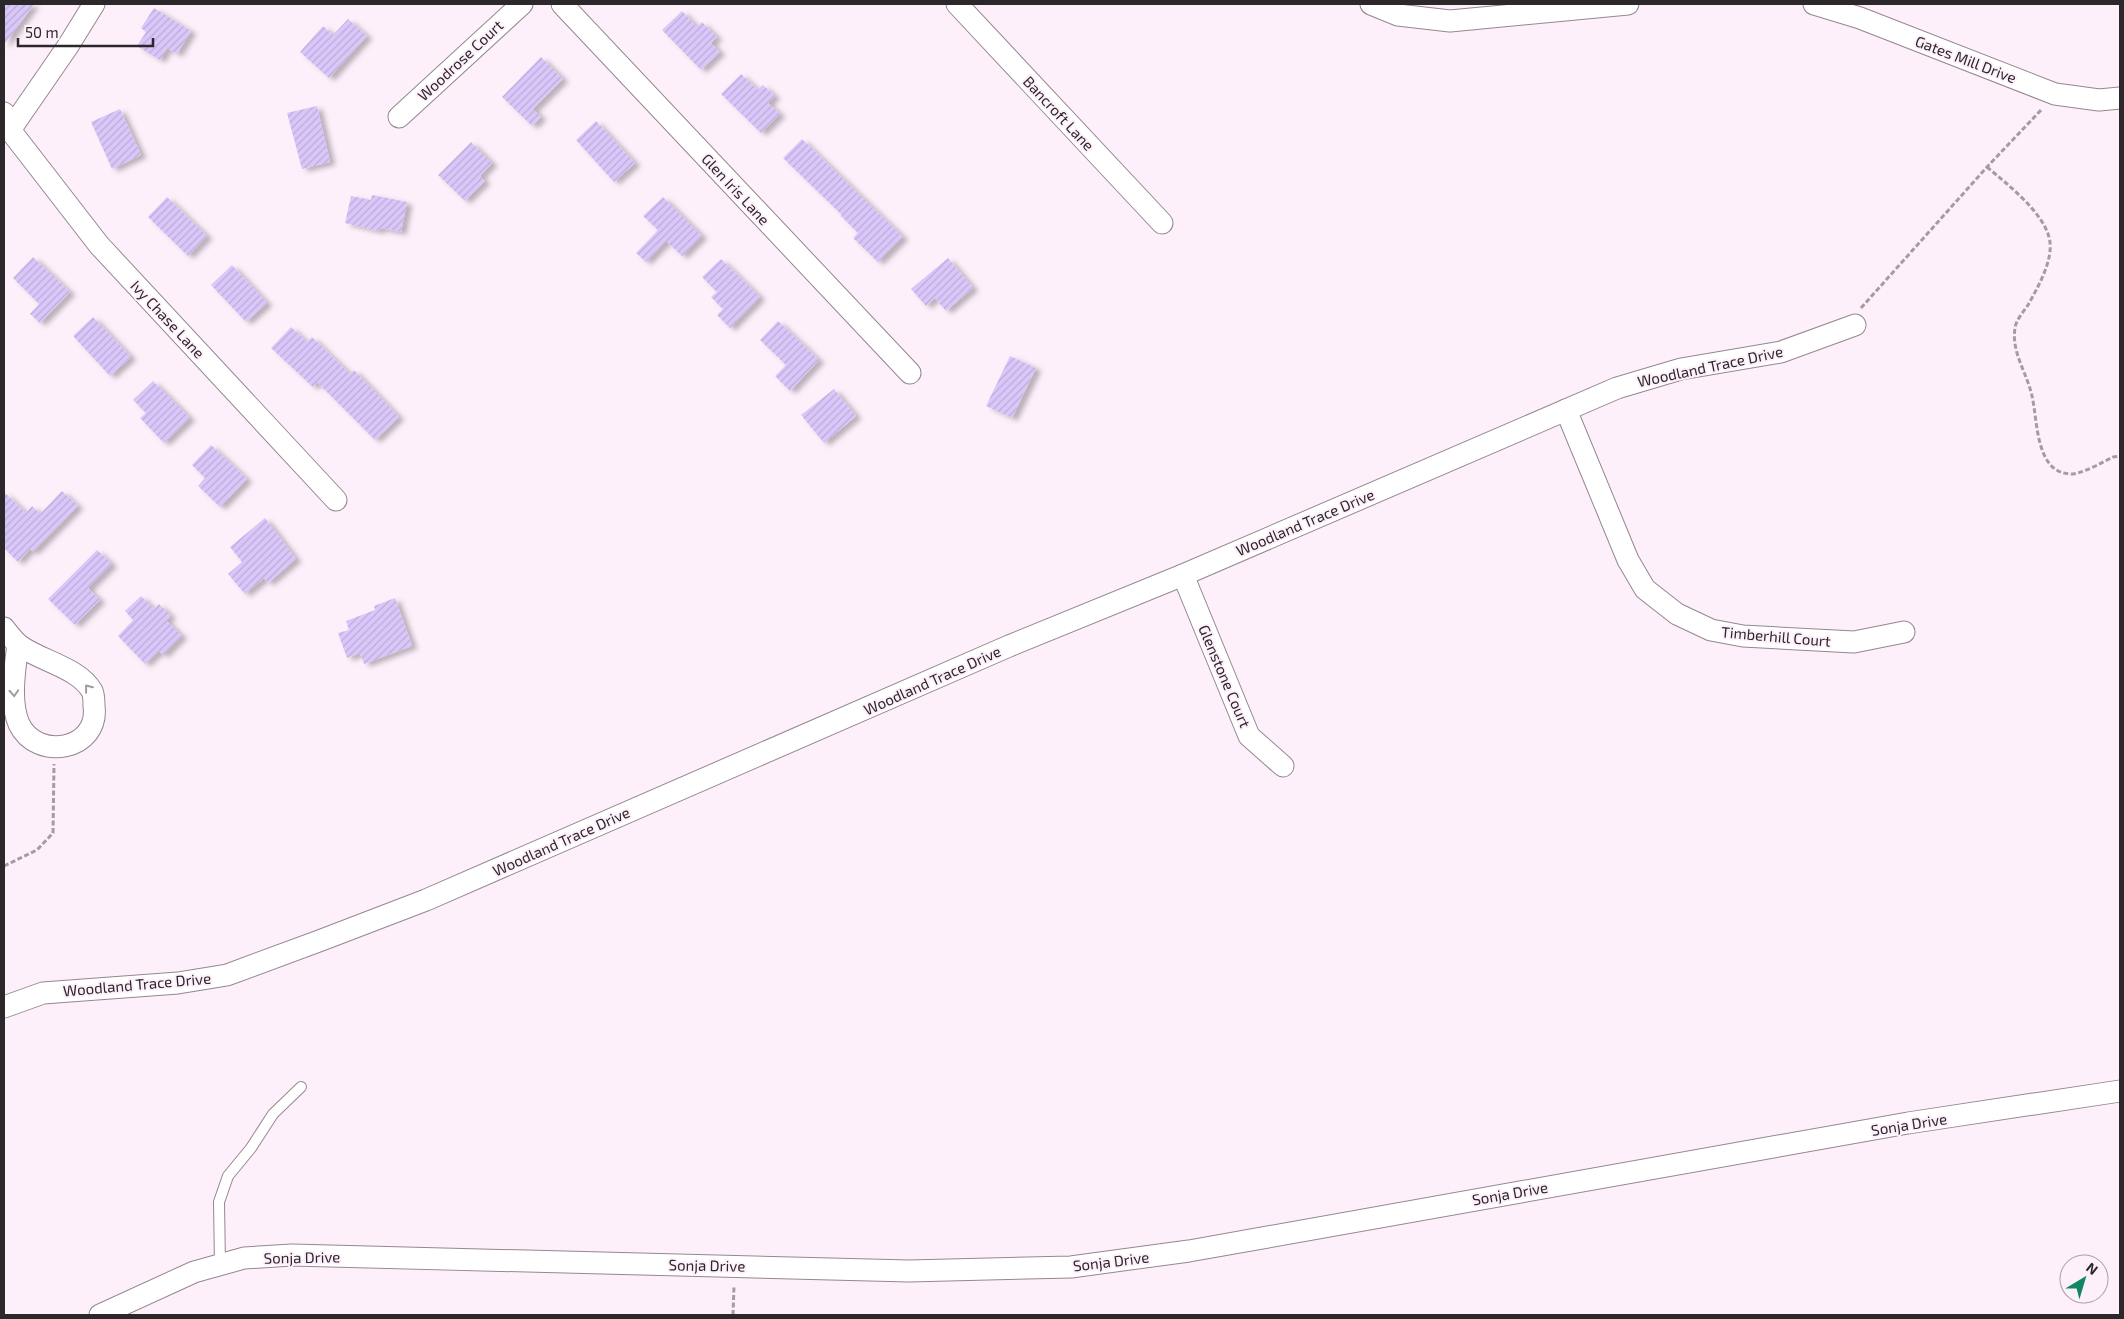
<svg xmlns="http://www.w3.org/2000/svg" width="2124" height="1319" viewBox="0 0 2124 1319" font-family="'Exo 2',sans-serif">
<defs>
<pattern id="building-hatch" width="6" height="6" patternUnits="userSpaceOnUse" patternTransform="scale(1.25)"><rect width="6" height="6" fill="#d9c7fa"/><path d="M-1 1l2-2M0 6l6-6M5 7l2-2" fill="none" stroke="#baabd6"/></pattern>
<filter id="shadow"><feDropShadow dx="5.5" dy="3" stdDeviation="2.5" flood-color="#0004"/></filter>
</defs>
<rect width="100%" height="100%" fill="#fef0fb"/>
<g fill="url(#building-hatch)" filter="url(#shadow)">
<path d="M4,4H34L4,45Z"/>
<path d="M154,8L191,31L177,54L167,48L160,60L137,46L146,32L141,28Z"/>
<path d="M682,11L697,27L702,22L717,37L711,43L720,52L701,70L662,30Z"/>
<path d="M348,19L367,36L329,78L300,52L323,26L333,35Z"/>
<path d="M541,57L563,79L533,109L541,117L532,126L502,97Z"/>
<path d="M741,74L758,90L763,85L775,96L768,103L780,114L761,133L721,94Z"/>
<path d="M317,106L330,162L302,169L287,113Z"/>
<path d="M120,109L141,155L112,169L91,122Z"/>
<path d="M596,121L635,163L614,182L576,140Z"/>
<path d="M802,139L903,237L878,262L853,238L858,233L841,216L842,215L783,158Z"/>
<path d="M471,142L492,163L480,176L485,181L465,201L438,175Z"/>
<path d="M372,195L407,202L401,232L380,228L379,231L345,223L351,196L371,200Z"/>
<path d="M167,197L207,236L188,256L148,217Z"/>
<path d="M663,197L702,236L682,256L666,241L646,262L636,253L658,230L643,216Z"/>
<path d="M33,257L70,292L40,323L30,314L39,304L13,278Z"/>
<path d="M948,258L973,288L946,311L935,298L926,306L911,289Z"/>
<path d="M721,259L760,297L730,328L717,315L723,309L711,297L717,292L702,277Z"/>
<path d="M232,265L267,303L246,322L211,285Z"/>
<path d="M93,317L131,357L110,376L73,336Z"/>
<path d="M778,321L819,360L790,391L775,376L786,365L760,340Z"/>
<path d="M291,327L307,342L312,337L350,374L354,370L399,417L375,440L317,382L313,387L271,348Z"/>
<path d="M1010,356L1036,368L1012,418L986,406Z"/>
<path d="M153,381L190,418L164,443L140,418L146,413L133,400Z"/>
<path d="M834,389L856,416L824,443L801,415Z"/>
<path d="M211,445L247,479L220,507L198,486L205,478L192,465Z"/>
<path d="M62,491L78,506L33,552L30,549L18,562L4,548V492L26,513L32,506L40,514Z"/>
<path d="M265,518L296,559L268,583L264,578L245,594L228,574L242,562L230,547Z"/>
<path d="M97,550L112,564L88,588L100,600L75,625L48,599Z"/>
<path d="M141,596L154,609L159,604L171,616L166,620L182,636L163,655L159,651L145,664L118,636L133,620L125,611Z"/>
<path d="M395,598L412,646L364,664L360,653L347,658L338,633L349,630L346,621L375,610L374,606Z"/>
</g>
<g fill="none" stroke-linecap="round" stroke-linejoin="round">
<defs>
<path id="lane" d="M220,1265L219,1202L228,1176L251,1148L273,1114L301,1087"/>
<g id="street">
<path d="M562,4L910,373"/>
<path d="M957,4L1162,223"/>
<path d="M1371,4L1398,15L1450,21L1628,4"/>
<path d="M1814,4L1860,18L2055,94L2099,100L2120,98"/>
<path d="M4,113L10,130L99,245L336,500"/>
<path d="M399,117L522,4"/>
<path d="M10,130L68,46L94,4"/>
<path d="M1566,410L1628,560L1645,589L1677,614L1711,630L1743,636L1854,642L1904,632"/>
<path d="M1183,575L1249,736L1283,766"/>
<path d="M4,628C8,633 13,640 19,645C40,661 78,667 92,691C94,695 94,702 94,706C100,750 37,762 19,724C9,701 15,668 18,644"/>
<path d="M4,1007L43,993L178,983L227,975L319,941L426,900L1009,646L1183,575L1617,388L1681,369L1781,352L1855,325"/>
<path d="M100,1315L194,1272L244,1258L292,1255L909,1271L1071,1267L1189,1251L1908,1123L2120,1091"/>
</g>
</defs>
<use href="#lane" stroke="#948791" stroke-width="12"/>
<use href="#street" stroke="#948791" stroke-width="23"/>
<g stroke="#a59ba3" stroke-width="3" stroke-dasharray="5 2.5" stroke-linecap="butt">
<path d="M1987,167C2007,184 2042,211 2049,237C2055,258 2038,287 2028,305C2024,311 2016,320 2015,328C2011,352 2027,373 2032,396C2038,421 2035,473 2071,474C2082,474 2103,462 2113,457L2120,456"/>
<path d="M1861,308L1987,167L2042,109"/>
<path d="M4,866L37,850L53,833L54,764"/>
<path d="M733,1315L734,1286"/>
</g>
<use href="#lane" stroke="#fff" stroke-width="10"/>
<use href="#street" stroke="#fff" stroke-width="21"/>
</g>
<defs><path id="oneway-chevron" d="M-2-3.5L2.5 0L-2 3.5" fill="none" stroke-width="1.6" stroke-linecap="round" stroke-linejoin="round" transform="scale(1.25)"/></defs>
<g stroke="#a09ea0">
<use href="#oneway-chevron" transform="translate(88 688) rotate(-128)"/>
<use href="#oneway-chevron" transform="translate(14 693) rotate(87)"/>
</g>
<g text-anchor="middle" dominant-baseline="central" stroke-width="4" stroke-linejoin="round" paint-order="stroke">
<g font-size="15" fill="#2c272b" stroke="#fef0fb">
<text transform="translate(1966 59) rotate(21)">Gates Mill Drive</text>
<text transform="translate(460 60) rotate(-43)">Woodrose Court</text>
<text transform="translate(1059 113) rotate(47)">Bancroft Lane</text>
<text transform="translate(736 189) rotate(47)">Glen Iris Lane</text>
<text transform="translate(168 319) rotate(47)">Ivy Chase Lane</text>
<text transform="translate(1710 366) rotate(-12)">Woodland Trace Drive</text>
<text transform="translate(1305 522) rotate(-23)">Woodland Trace Drive</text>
<text transform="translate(1776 636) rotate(5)">Timberhill Court</text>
<text transform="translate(1225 676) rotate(67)">Glenstone Court</text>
<text transform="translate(932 680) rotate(-24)">Woodland Trace Drive</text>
<text transform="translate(561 841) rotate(-24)">Woodland Trace Drive</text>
<text transform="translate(137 984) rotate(-5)">Woodland Trace Drive</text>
<text transform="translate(1909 1124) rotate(-9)">Sonja Drive</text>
<text transform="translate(1510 1193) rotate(-10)">Sonja Drive</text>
<text transform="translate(302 1257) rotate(-1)">Sonja Drive</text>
<text transform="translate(1111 1261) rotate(-7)">Sonja Drive</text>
<text transform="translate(707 1265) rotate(1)">Sonja Drive</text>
</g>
</g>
<rect width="2124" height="1319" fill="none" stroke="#2c272b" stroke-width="10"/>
<g transform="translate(2084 1279) rotate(38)"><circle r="24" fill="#fef0fb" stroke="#aaa0a8"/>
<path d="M0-4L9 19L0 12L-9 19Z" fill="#118666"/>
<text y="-8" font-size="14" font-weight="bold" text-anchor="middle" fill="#2c272b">N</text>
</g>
<path d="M18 38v8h135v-8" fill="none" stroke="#2c272b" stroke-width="2.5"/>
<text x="25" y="38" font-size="15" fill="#2c272b" stroke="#fef0fb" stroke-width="4" paint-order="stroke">50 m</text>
</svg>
